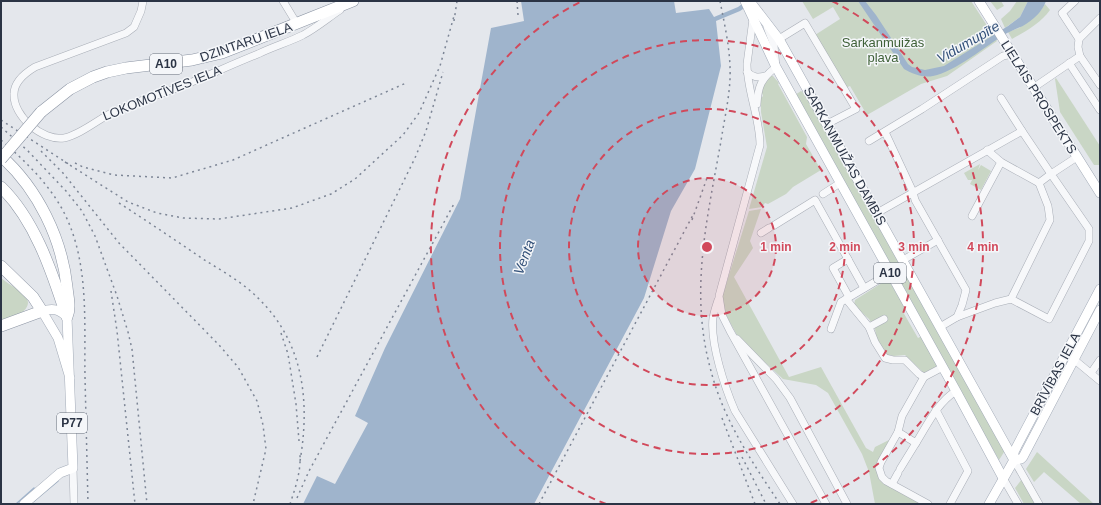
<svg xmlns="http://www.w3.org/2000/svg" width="1101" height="505" viewBox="0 0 1101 505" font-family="Helvetica,sans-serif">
<rect width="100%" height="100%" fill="#e4e7ec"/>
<g fill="#c9d6c5">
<path d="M802,1H971L997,41L947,76L921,84L867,115L850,86L845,88L815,35L840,19L833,7L813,19Z"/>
<path d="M990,1H1001L1004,6L997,10Z"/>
<path d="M1017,1H1028L1020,17L1005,28L1001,19L1010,11Z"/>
<path d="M1045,4L1050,10C1041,23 1026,31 1012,39L1008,32L1019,28L1041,10Z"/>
<path d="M769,76H773L779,83L778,84L807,137L806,144L821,170L793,187L786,194L768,204L765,203L762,207L749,209L767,147L761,112V98L763,96L762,93L760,94L761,89Z"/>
<path d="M1056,78L1100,146V165H1094L1060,112L1055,79Z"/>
<path d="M801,91L805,94L1006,449L999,460L795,100V95Z"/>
<path d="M980,164L978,170L981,165L991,171L981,190L970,184L972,180H968L964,173Z"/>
<path d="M761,209L750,241L753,248L734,277L789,377L821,367L866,448L873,452L875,447L889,440L876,467L883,482L922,504H875L869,472L862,454L828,393L816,385L783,379L738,337L726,315L723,309V294L749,211Z"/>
<path d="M1,278C8,284 15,287 22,292C25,295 28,299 28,303C27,314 10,318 1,322Z"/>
<path d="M888,279L905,308L903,312L918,338L922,336L938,366L924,373L905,355L894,356L888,355L877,341L875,329L869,319L854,305L855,300Z"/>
<path d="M1037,452L1094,504H1081L1044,472L1034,482L1026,469Z"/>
<path d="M1022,479L1036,504H1024L1015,488Z"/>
</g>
<g fill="#9fb4cc">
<path d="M521,1H674L676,13L709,9L714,17L738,7L746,1H755L740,11L716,21L721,66L695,169L671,211L644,298L534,504H303L317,476L335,484L368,423L355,416L385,348L460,199L491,28L524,21Z"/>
<path d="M858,1H865L876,15L908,64L912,67L925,70L944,66L1008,26L1020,17L1028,1H1046C1044,7 1039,14 1034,18C1029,22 1024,26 1018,28C1014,30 1011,31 1007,33C987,45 955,72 933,76C923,78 913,74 904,69Z"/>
</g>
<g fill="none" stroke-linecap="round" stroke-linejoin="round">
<g stroke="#9fb4cc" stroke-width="1.5">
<path d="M34,501L58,481"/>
<path d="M16,504L34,488"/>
</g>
<defs>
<g id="minor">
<path d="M143,1L141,11L134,27L126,33L35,67C25,73 14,82 14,94C13,116 42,141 64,138C83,134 101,116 120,109C136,102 152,97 169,91C199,80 228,66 258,54C272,47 289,42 303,35C316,28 328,18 340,10"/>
<path d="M283,1L297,24"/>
<path d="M1075,1L1062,13L1079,39L1078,47L1080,56L1100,85"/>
<path d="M753,19L747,64C747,91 760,118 760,145L719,296L722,315L730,331L826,504"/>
<path d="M779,39L805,23L856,109L827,124"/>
<path d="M1079,39L1100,18"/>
<path d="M1069,63L1100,110"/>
<path d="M747,72C753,77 757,78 765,76"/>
<path d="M1033,88L1080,56"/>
<path d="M1001,98L1022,131"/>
<path d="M757,104C758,86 761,79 776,67L774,45L767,27"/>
<path d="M885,132L913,192L915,200L966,290L962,305L957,317L940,327"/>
<path d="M869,141L922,109L1003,56L1012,54"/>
<path d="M987,150L1001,162L1039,183"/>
<path d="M823,194L840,183"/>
<path d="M877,213L1022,131L1051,174L1039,183L1048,206L1050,220L1011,299"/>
<path d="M972,216L1001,162"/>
<path d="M773,226L815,200L864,288"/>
<path d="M761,233L769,228"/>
<path d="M848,259L833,268L849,297"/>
<path d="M903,260L938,240"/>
<path d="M846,299L869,327L875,342L885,358L893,360H905L919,374L924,377"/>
<path d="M718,300C716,306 714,312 713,318C710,343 725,388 735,411L793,504"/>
<path d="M957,317L995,303L1011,299L1049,319L1089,241V229L1051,174L1077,157"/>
<path d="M869,327L884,319"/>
<path d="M831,329L841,302L890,273"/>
<path d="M737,339L776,379L790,398L847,504"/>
<path d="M1071,357L1100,381"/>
<path d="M1091,373L1100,360"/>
<path d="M936,410L968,471L950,504"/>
<path d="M898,432L916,443C928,424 937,403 956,391"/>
<path d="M1014,460L1039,504"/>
<path d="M73,468L74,504"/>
<path d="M900,469L916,443"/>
<path d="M1003,478L1018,504"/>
<path d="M892,484L898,473"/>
<path d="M928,504L886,481L882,477L879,468L881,462L898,432L902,416L924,377L943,367"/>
</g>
<g id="major">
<path d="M745,1L776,67L956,391L1003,478"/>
<path d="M979,1L1100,193"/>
<path d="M752,4L779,39L1014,460"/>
<path d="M1014,460L1021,459L1023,457L1100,310"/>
<path d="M24,504L60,473L73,468L67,317C59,309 53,308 42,311L58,338L70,378"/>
<path d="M989,504L1014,460V452L1017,446L1100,289"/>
</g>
<g id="highway">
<path d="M41,112L70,89L93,77L107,72L126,68L192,60L222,53L353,1"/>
<path d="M1,156C38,189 62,239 67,287C68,298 71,307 67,317"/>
<path d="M1,187C34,219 51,269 65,312"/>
<path d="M1,266L33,297L42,311L1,326"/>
</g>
</defs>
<use href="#minor" stroke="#a9aeb7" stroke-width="8"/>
<use href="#major" stroke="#a3abb8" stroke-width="10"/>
<use href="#highway" stroke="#8b94a3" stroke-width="12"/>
<use href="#minor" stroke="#f7f8fa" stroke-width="7"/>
<use href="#major" stroke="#fff" stroke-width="9"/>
<use href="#highway" stroke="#fff" stroke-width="11"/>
<g stroke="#7d8696" stroke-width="1.5" stroke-dasharray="2 4" stroke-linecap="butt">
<path d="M517,1L518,15"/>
<path d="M720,1C725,27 731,52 730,79C729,100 724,121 721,141C707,220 689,292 711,371C724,421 752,462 780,504"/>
<path d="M454,21L457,1"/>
<path d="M1,120L70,165"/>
<path d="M1,127L28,151L66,191L82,211L95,236L117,296L128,332L132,349L147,504"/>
<path d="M1,140C24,160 46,181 61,207C90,258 84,321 85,377C86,419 87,462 88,504"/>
<path d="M41,151L63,173L119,243L219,345L238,367L257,401L263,425L266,449L253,504"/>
<path d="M65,162L128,202L157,213L183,218L219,219L292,208L331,194L355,179L403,135L419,113L440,66L454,16"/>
<path d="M75,163L83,167L114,175L172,178L233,160L406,83"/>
<path d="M119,203C147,221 175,240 203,259C222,271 244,283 260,300C304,344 310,402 300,461"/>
<path d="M692,220L707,178"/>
<path d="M111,291L117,331L135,504"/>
<path d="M281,333L288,354L296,404L299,441"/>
<path d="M317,357L415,158L426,131L443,72"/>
<path d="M722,418L755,504"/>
<path d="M742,457L766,504"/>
<path d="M297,498L309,471L455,202"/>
<path d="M290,504C295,489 301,472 300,455"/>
<path d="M539,504L693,215"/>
</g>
<defs>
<path id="highway-bridge" d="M1,159L41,112"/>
</defs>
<use href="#highway-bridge" stroke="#8b94a3" stroke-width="12" stroke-linecap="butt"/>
<use href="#highway-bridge" stroke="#fff" stroke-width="11"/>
</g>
<circle cx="707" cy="247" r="69" fill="#d1495b" fill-opacity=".12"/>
<g fill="none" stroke="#d1495b" stroke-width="2" stroke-dasharray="7 5">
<circle cx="707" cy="247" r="69"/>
<circle cx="707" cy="247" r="138"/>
<circle cx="707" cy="247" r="207"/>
<path d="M606 504A276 276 0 0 1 582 1M832 1A276 276 0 0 1 808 504"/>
</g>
<g text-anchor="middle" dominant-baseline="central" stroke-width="3" stroke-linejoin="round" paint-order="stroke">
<g fill="#f4f6f9" stroke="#676e7b" stroke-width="1">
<rect x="150" y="54" width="32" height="20" rx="3"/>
<rect x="874" y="263" width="32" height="20" rx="3"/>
<rect x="57" y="413" width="30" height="20" rx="3"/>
</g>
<g font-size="12" font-weight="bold" fill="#2b3445">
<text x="166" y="64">A10</text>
<text x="890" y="273">A10</text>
<text x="72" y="423">P77</text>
</g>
<g font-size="13" fill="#2b3445" stroke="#f4f6f9">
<text transform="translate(246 42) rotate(-19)">DZINTARU IELA</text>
<text transform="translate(162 93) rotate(-22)">LOKOMOTĪVES IELA</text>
<text transform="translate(1039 97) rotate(58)">LIELAIS PROSPEKTS</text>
<text transform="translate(845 156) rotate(61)">SARKANMUIŽAS DAMBIS</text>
<text transform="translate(1055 374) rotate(-62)">BRĪVĪBAS IELA</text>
</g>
<g font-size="13" fill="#3f6138" stroke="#f4f6f9">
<text x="883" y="42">Sarkanmuižas<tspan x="883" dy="15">pļava</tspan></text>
</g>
<g font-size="14" font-style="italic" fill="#34527a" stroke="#f4f6f9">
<text transform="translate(968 42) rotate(-30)">Vidumupīte</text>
<text transform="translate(524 257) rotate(-69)">Venta</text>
</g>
</g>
<circle cx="707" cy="247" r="6" fill="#d1495b" stroke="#f4f6f9" stroke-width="2"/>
<g font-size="12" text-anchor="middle" font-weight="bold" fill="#d1495b" stroke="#f4f6f9" stroke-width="3" stroke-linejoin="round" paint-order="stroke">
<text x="776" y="251">1 min</text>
<text x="845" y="251">2 min</text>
<text x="914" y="251">3 min</text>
<text x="983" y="251">4 min</text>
</g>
<rect width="1101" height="505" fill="none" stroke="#2b3445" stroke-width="4"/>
</svg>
